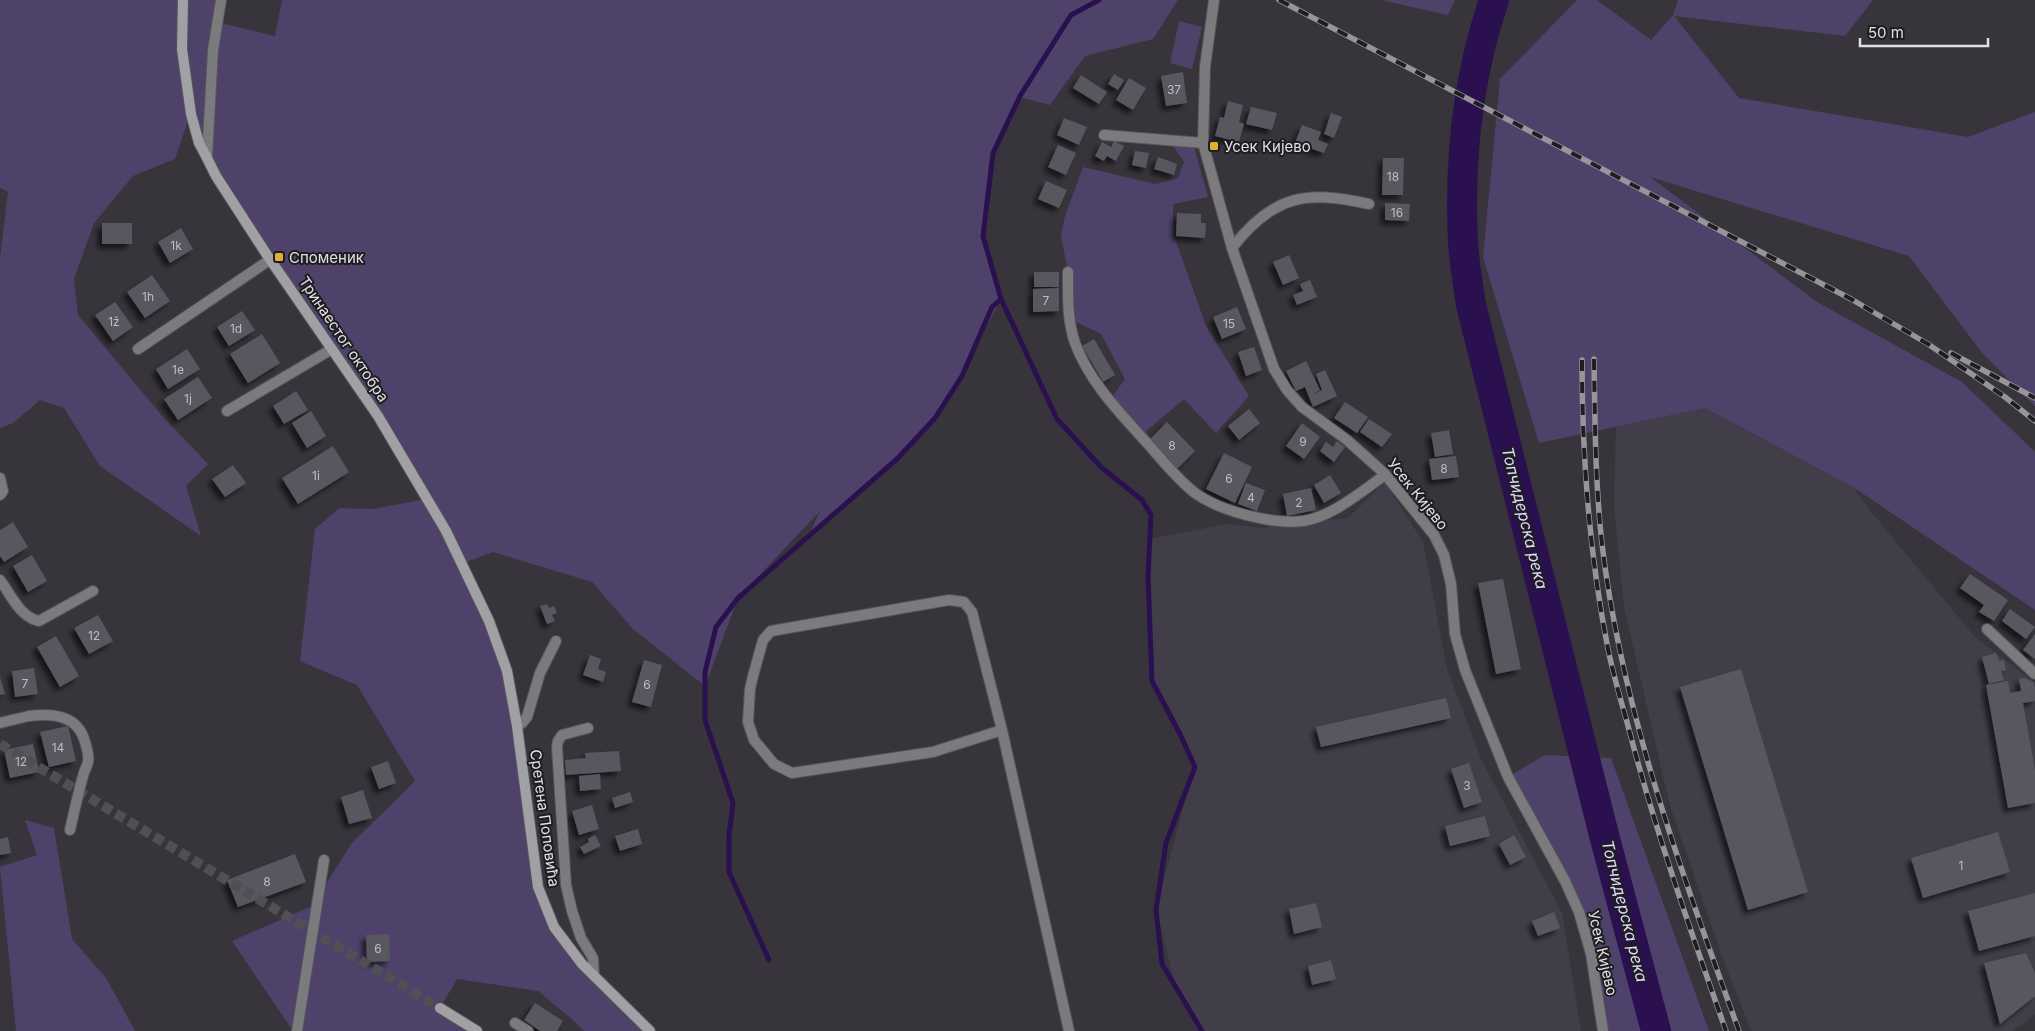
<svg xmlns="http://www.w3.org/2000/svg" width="2035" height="1031" viewBox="0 0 2035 1031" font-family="Inter,sans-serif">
<defs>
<filter id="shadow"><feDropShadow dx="-4.5" dy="4.5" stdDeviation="2.5" flood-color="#0009"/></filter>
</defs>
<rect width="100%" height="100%" fill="#37353b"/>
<g fill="#413e4a">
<path d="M1705,408L1853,487L1873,514L1975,637L2035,683V1014L2013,1031H1751L1722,956L1670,806L1624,607L1614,508L1616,427Z"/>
<path d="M1385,482L1423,542L1447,669L1481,759L1562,913L1581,1031H1201L1176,988L1156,910L1194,767L1152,681L1150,539L1227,524L1264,528L1305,520L1347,519Z"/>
</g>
<g fill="#4e426b">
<path d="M0,0H222L217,22L275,36L282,0H1178L1153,39L1085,56L1050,105L1020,97L993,153L983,235L1001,299L969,359L935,418L888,467L809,535L820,511L738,598L705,686L633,629L592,582L493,552L461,564L507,671L538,887L554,927L650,1031H584L574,1021L538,991L457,979L440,1008L477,1031H293L232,941L312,906L352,843L415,781L357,685L300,661L315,529L339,508L373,509L426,499L216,176L190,115L175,159L133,176L94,223L74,279L78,315L164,418L208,464L186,486L201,536L100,466L64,408L40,400L13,423L0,428V257L8,192L0,188Z"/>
<path d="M1381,0H1455L1448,15Z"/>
<path d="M1577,0H1597L1651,40L1673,15L1678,0H1873L1845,36L1674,16L1739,98L1968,137L2035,112V406L1983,354L1909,256L1650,177L1817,302L1962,382L2035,452V610L1853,487L1705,408L1539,443L1483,257L1500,79Z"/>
<path d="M1179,21L1202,27L1192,69L1170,63Z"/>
<path d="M1173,146L1194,147L1208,197L1173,204V233L1206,326L1249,396L1216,433L1184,399L1144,433L1112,397L1125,379L1101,334L1068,318V272L1061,236L1065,216L1083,167L1155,184L1178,178L1184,162Z"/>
<path d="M1545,755L1611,758L1709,1031H1603L1579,912L1508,777Z"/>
<path d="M25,820L54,828L72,939L106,978L135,1031H16L0,867L37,855Z"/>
</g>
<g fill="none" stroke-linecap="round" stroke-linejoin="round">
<g stroke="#2a104e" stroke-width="5">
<path d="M1001,299L983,236L993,153L1020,96L1071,15L1099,0"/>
<path d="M769,960L729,872V836L733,803L705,720V672L716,627L738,598L898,458L935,418L962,376L992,307L1001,299L1057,419L1101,467L1142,500L1151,515L1148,576L1152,681L1181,736L1195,767L1166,843L1156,910L1162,964L1202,1031"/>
</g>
<path stroke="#2a104e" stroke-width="30" d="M1494,0C1468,77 1459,160 1463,241C1464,262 1468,284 1471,305L1604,835L1656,1031"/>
</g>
<g fill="#59575e" filter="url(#shadow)">
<path d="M1183,72L1187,103L1166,106L1161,76Z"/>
<path d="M1114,74L1124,80L1118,90L1108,84Z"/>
<path d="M1081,75L1107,92L1099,104L1073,88Z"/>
<path d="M1129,78L1146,88L1133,110L1116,100Z"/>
<path d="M1228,101L1243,105L1239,122L1244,124L1239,142L1215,136L1220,117L1224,118Z"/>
<path d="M1251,107L1277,113L1272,130L1246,124Z"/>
<path d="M1331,113L1342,117L1334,138L1324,134Z"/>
<path d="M1064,118L1087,127L1079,145L1057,135Z"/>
<path d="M1302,125L1321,132L1318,140L1328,144L1324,153L1295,143Z"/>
<path d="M1114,141L1124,146L1116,161L1107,156L1104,161L1095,156L1102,142L1111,147Z"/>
<path d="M1058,145L1076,153L1066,175L1048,167Z"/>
<path d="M1135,151L1149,153L1146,168L1132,165Z"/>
<path d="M1158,157L1177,164L1174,175L1154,169Z"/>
<path d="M1383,158H1404L1403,195H1382Z"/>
<path d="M1046,181L1067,190L1059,208L1038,199Z"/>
<path d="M1385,203L1410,204L1409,221L1385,220Z"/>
<path d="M1177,213L1201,214V223H1206L1205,238L1176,236Z"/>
<rect x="102" y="223" width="30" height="21"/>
<path d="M181,228L193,249L170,263L158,242Z"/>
<path d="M1289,255L1299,278L1283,285L1273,262Z"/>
<rect x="1034" y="272" width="25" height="15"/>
<path d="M152,275L170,301L145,318L127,292Z"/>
<path d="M1310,280L1317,297L1297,305L1293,295L1303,291L1300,284Z"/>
<path d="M1059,288V311L1033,312V289Z"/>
<path d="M115,302L133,327L113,341L95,315Z"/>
<path d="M1237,307L1246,329L1222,339L1213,317Z"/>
<path d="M242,311L255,330L229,346L217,327Z"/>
<path d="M262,334L280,363L248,383L230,354Z"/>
<path d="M1094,339L1115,375L1103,382L1082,346Z"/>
<path d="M1254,347L1262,370L1246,376L1238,352Z"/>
<path d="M187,349L200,369L168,389L156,369Z"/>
<path d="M1306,361L1320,390L1311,395L1322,390L1316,374L1325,370L1337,396L1313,407L1305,387L1296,391L1286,371Z"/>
<path d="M198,377L212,398L178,420L164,399Z"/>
<path d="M296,391L308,410L284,424L273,406Z"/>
<path d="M1345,402L1368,417L1357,433L1334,418Z"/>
<path d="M1249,409L1260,423L1239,440L1228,426Z"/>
<path d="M311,411L326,436L307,448L292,423Z"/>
<path d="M1369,419L1392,434L1382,447L1360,432Z"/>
<path d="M1167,422L1195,451L1177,469L1149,440Z"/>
<path d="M1302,423L1320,437L1304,459L1286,446Z"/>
<path d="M1449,430L1453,454L1435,457L1431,433Z"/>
<path d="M1337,441L1345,447L1334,462L1320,451L1326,442L1333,447Z"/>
<path d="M333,446L349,472L298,504L282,478Z"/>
<path d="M1224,453L1252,467L1235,503L1206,489Z"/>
<path d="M1456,456L1459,477L1432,480L1429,459Z"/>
<path d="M233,465L246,483L225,497L212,479Z"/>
<path d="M1330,475L1341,493L1324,503L1314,485Z"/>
<path d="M1246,483L1265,490L1257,511L1238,504Z"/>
<path d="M1311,488L1316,510L1287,516L1283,494Z"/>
<path d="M13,522L28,547L4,562L0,556V530Z"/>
<path d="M32,555L47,581L28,592L13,566Z"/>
<path d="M1970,574L2008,600L1994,621L1979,612L1984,605L1960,588Z"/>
<path d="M1503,579L1521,669L1496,674L1478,583Z"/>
<path d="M547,604L549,608L554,606L557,613L552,615L555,621L547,624L540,606Z"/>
<path d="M2010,609L2035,627L2026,639L2002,621Z"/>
<path d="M98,615L113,641L89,654L74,628Z"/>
<path d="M2035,634V659L2023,650Z"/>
<path d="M56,636L79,676L60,687L37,647Z"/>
<path d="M1996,653L1999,661L2004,660L2006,670L2001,671L2004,680L1989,684L1982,657Z"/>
<path d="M590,655L601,659L598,669L606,672L603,682L583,675Z"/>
<path d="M644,660L662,665L651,707L632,702Z"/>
<path d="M34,668L38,694L15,697L12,671Z"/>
<path d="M1741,669L1808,892L1748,910L1680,687Z"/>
<path d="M0,677L5,694L0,695Z"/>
<path d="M2024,678L2034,682L2035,689V701L2023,703L2035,770V803L2008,808L1986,685L2008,681L2010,693L2021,691L2019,679Z"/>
<path d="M1446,698L1451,718L1321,747L1316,727Z"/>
<path d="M68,726L76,761L49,767L40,732Z"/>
<path d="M33,744L39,772L10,778L4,750Z"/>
<path d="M619,751L621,771L566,775L565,760L586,758L585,753Z"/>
<path d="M388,761L396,783L379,789L371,767Z"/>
<path d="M1469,763L1482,802L1464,808L1451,769Z"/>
<path d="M600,774L601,789L580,791L579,776Z"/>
<path d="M363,790L372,818L349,824L341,797Z"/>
<path d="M630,792L633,802L615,808L612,798Z"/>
<path d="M592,805L599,829L579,835L572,811Z"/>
<path d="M1485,816L1490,836L1450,846L1445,826Z"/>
<path d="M638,829L642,844L620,851L615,836Z"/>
<path d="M1998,832L2010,872L1923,898L1911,858Z"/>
<path d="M595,835L601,846L584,854L580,847L589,842L588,839Z"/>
<path d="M1514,835L1526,857L1510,865L1499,844Z"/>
<path d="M8,837L11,853L0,855V839Z"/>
<path d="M295,854L306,882L238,907L227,880Z"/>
<path d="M2035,893V936L1979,951L1968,911Z"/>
<path d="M1316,903L1322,927L1294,934L1289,909Z"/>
<path d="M1554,912L1560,928L1538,936L1532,921Z"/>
<path d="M389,934L390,961L367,962L366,935Z"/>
<path d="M2026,953L2035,973V996L2000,1024L1984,963Z"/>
<path d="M1331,960L1336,979L1312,985L1308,966Z"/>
<path d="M535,1003L563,1021L557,1031H540L524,1020Z"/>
</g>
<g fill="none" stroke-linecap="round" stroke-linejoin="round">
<path stroke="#504f54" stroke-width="10" stroke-dasharray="10 5" stroke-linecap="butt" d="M0,744L440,1008"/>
<defs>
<g id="lane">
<path d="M207,158L213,50L221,0"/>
<path d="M1232,248C1273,195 1306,190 1369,204"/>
<path d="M138,349L271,259"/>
<path d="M227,411L332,349"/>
<path d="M0,580C11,595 20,617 39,621L93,591"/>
<path d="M29,716C53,713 78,715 85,742C87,748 89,755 88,762C87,767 84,771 83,776C78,794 74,812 70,830"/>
<path d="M517,726L522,723L527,717L540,673L556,641"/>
<path d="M588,728L562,735L558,741L557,747L566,885L572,911L581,938L593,958L594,976"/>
<path d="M1002,730L933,752L792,773L774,764L754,740L748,722L750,689L753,676L763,640L771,631L949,600L964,602L972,612L1002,730L1069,1031"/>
<path d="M515,1023L528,1031"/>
</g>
<g id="street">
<path d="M1214,0L1205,67L1203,143L1232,248L1274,369L1287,390L1302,407L1347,440L1384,473L1434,535L1444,555L1451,584L1455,634L1465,670L1508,777L1565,881L1579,912L1591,954L1603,1031"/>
<path d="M1104,135L1203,143"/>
<path d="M1068,272C1068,296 1067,320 1075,343C1090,383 1120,413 1148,444C1163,461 1177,479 1195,493C1220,511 1273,525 1303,521C1332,517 1362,491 1385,475"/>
<path d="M0,478L3,491L0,495"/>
<path d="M1987,629L2035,674"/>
<path d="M0,723L29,716"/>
<path d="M297,1031L324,860"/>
</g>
<g id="secondary">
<path d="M183,0L182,49L191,114L199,143L207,158L216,176L267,255L378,416L446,531L489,621L507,671L517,726L538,887L554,927L582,964L650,1031"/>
<path d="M440,1008L477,1031"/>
</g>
</defs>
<use href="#lane" stroke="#565459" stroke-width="12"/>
<use href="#street" stroke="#565459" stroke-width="12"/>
<use href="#secondary" stroke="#565459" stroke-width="12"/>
<use href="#lane" stroke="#7b7a7d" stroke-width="10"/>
<use href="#street" stroke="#7b7a7d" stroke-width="10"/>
<use href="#secondary" stroke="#a1a0a5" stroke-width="10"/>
<defs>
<g id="rail">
<path d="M1279,0L1851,299L1928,344L2005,397L2035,421"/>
<path d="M1951,353L2035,398"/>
<path d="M1594,359C1595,420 1595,482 1602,544C1622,712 1682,873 1739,1031"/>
<path d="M1582,360C1582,457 1589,553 1608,649C1613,673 1620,698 1627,722C1654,827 1690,929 1726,1031"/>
</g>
</defs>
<use href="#rail" stroke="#96959a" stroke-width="5.5"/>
<use href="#rail" stroke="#1e1d20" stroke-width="4" stroke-dasharray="11" stroke-linecap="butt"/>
</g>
<g fill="#dfb034" stroke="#1e1d20" stroke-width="2">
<rect x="1209" y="141" width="10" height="10" rx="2.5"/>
<rect x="274" y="252" width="10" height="10" rx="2.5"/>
</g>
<g text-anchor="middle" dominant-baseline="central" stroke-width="4" stroke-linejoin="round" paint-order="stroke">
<g font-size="12" fill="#bfbec2">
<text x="1174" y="89">37</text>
<text x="1393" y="176">18</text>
<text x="1397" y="212">16</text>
<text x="176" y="245">1k</text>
<text x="148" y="296">1h</text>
<text x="1046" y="300">7</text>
<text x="114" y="321">1ž</text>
<text x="1229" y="323">15</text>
<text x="236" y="328">1d</text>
<text x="178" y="369">1e</text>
<text x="188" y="398">1j</text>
<text x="1303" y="441">9</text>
<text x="1172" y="445">8</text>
<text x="1444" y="468">8</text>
<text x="316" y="475">1i</text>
<text x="1229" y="478">6</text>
<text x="1251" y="497">4</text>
<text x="1299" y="502">2</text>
<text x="94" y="635">12</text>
<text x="25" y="683">7</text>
<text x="647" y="684">6</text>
<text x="58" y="747">14</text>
<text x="21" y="761">12</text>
<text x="1467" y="785">3</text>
<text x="1961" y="865">1</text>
<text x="267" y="881">8</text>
<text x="378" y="948">6</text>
</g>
<g font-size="15" fill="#e1e0e4" stroke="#1e1d20" text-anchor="start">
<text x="1224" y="146">Усек Кијево</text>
<text x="289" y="257">Споменик</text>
</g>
<g font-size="15" fill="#e1e0e4" stroke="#1e1d20">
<text transform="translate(344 339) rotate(56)">Тринаестог октобра</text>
<text transform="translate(1418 494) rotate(51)">Усек Кијево</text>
<text transform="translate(545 818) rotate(82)">Сретена Поповића</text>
<text transform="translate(1603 953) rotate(77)">Усек Кијево</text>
</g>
<g font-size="16" font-style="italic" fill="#e1d7ff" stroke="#1e1d20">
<text transform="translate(1525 518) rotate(76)">Топчидерска река</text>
<text transform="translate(1625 911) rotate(76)">Топчидерска река</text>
</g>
</g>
<path d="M1860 38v8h128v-8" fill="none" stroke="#e1e0e4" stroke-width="2.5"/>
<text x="1868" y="38" font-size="15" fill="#e1e0e4" stroke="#1e1d20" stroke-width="4" paint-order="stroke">50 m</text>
</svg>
